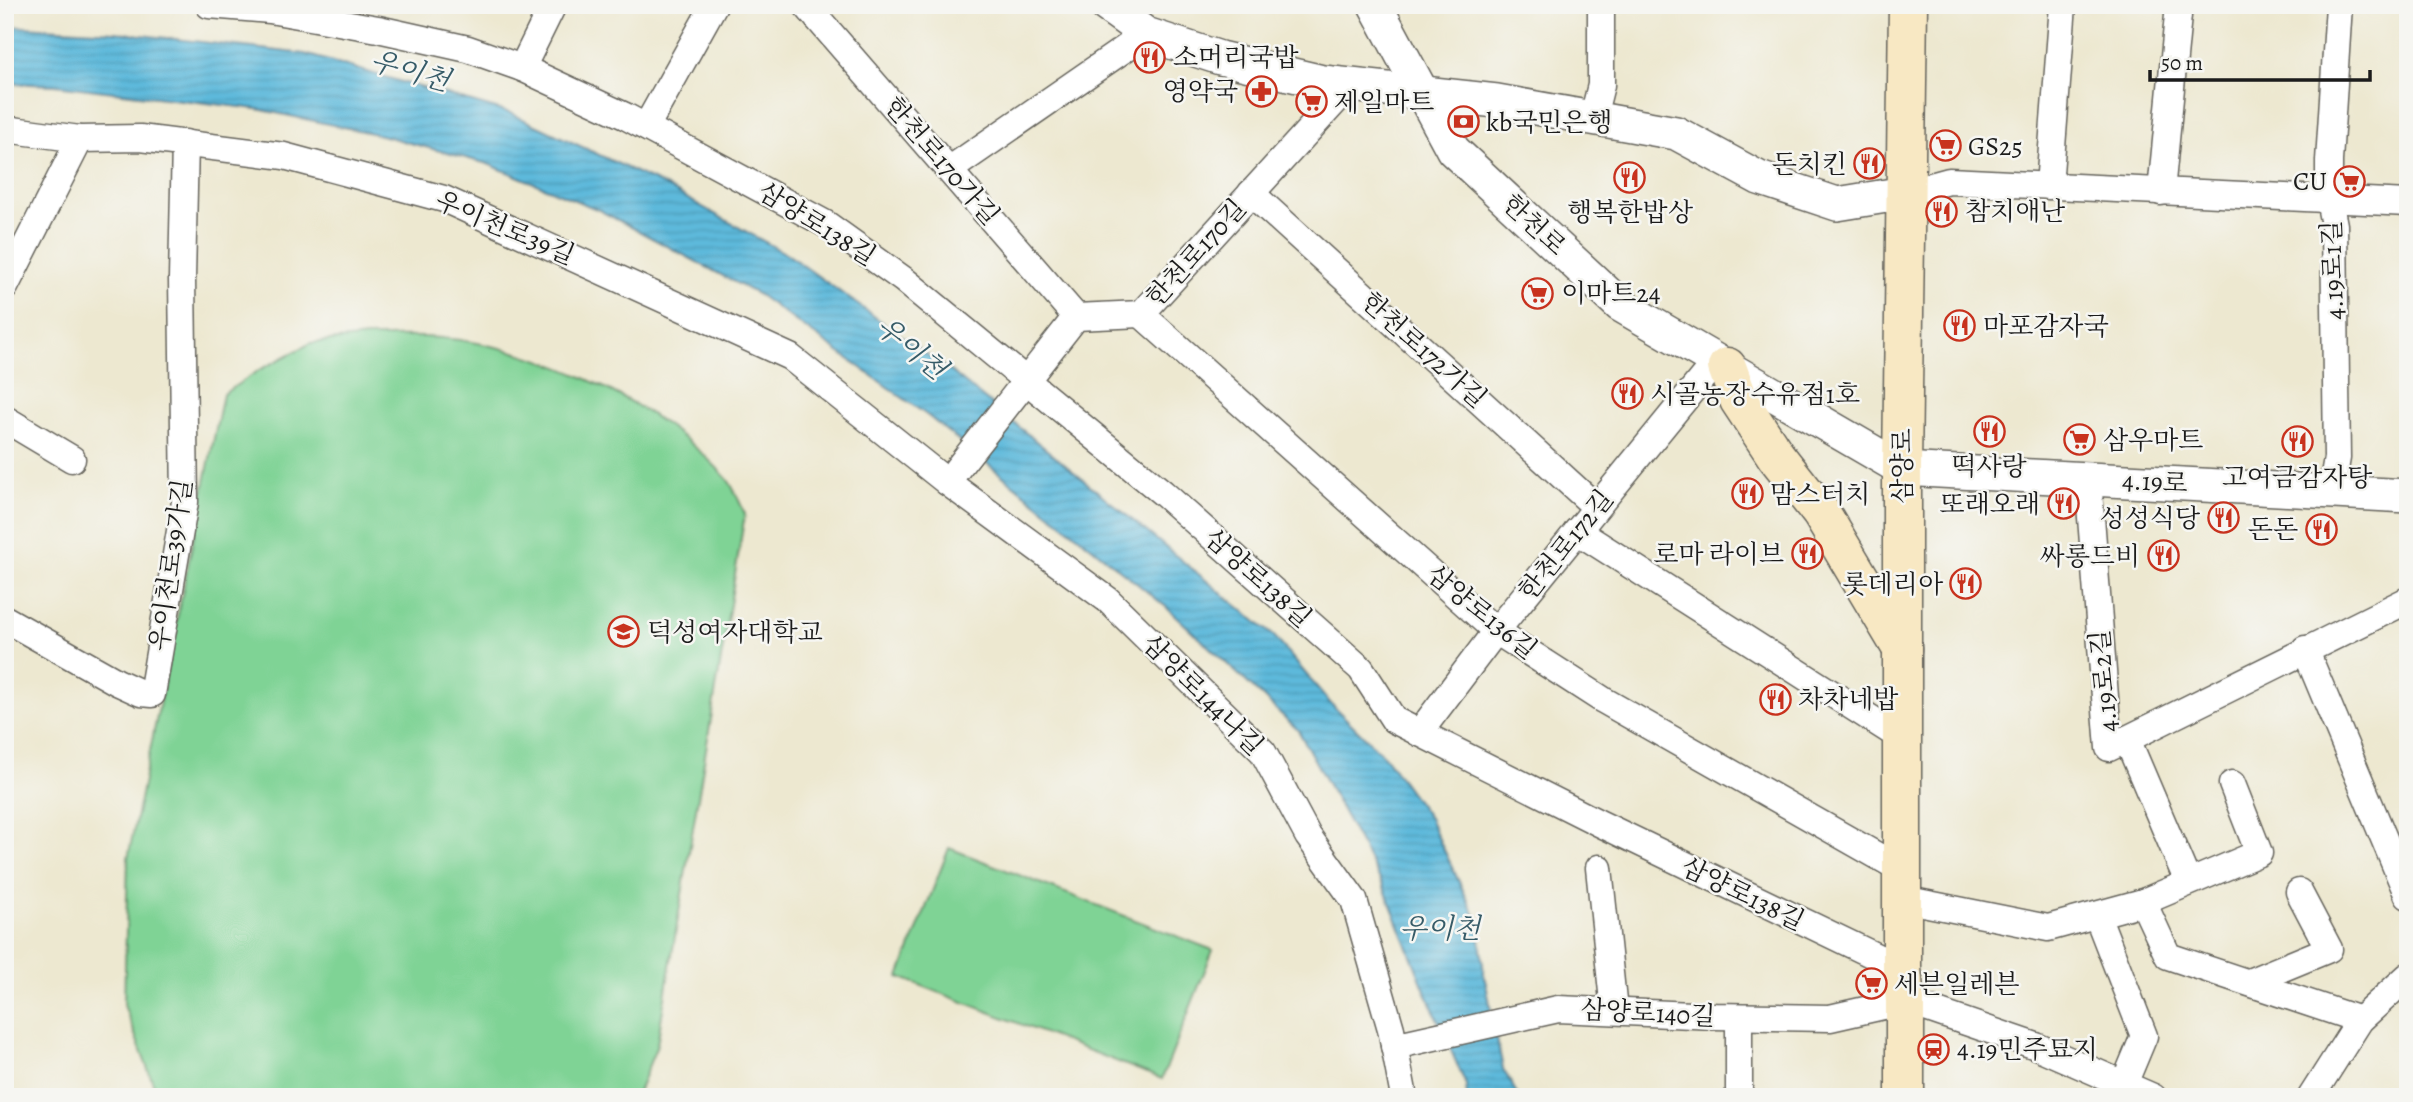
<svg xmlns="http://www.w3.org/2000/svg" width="2413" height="1102" viewBox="0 0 2413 1102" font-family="Alegreya,'Noto Serif KR',serif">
<defs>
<pattern id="water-rules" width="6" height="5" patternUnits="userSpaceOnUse" patternTransform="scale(1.75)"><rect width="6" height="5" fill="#5db9db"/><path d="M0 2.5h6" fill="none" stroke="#509ebb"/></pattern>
</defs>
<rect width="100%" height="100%" fill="#f6f6f2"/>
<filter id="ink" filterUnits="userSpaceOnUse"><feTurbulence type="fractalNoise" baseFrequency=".0143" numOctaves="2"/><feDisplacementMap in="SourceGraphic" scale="14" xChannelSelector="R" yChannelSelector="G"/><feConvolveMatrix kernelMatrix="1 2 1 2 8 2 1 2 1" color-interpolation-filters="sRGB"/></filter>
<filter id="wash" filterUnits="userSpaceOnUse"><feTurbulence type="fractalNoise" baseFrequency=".00686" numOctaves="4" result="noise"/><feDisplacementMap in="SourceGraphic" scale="28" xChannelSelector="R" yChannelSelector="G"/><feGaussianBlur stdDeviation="1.57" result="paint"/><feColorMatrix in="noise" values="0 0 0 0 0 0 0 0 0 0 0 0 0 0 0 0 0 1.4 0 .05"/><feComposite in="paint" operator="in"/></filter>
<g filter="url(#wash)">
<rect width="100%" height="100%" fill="#ede8d0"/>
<g fill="#7fd395" stroke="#4e7858" stroke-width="2">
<path d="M367,337C392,337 418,336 442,338C539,346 665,406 728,480C735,490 740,503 745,514L657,1045L636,1097H163L156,1091L124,1005L128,858L223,394L261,369L311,343Z"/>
<path d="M949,848L1213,950L1162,1079L899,977Z"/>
</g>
<path fill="url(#water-rules)" stroke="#3c6a7c" stroke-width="2" d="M5,26L115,32L305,54L510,113L663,185L790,256L953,373L1274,636L1331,704L1385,757L1429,818L1478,922L1484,974L1503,1069L1519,1097H1467L1466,1085L1424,988L1383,885L1298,730L1165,606L928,416L759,295L599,210L488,164L381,135L257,109L55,85L5,83Z"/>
</g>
<g filter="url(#ink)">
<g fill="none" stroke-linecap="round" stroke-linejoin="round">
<defs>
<g id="minor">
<path d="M209,5L270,10L378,29L468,49L522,68L625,116L826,224L904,280L1163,493L1361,669L1394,720L1599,823L1902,969"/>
<path d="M806,5L1076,317"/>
<path d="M522,68L553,5"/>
<path d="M1593,117L1601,85V5"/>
<path d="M646,127L714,5"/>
<path d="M5,129L80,139L140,138L284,156L444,199L790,357L947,482L1108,600L1263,752L1308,836L1354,900L1391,1029L1404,1097"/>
<path d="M949,170L1146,34"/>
<path d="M2049,186L2063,5"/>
<path d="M2161,192L2179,5"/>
<path d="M1251,193L1596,507"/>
<path d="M1905,193L1949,181L2408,203"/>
<path d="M5,287L80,139"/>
<path d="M1141,314L1496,631L1603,700L1904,871"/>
<path d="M5,419L72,459"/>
<path d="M2088,479L2109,748L2408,600"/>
<path d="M947,482L1076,317L1141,314L1350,85"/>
<path d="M2331,492L2337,458L2334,225L2329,200V161L2339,5"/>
<path d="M1577,531L1903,739"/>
<path d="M5,619L117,682L141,693L152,694L185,502L182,279L185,143"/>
<path d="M2305,649L2408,896"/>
<path d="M1419,733L1496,631L1716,361"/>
<path d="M2127,739L2188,882"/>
<path d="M1599,868L1614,1011"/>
<path d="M1903,899L2048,928L2143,902L2259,853L2232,784"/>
<path d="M2143,902L2168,956L2360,1020"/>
<path d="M2097,915L2144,1036L2124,1084"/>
<path d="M2249,982L2329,949L2299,892"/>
<path d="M1739,1017V1097"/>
<path d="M1394,1046L1558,1009L1715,1016L1830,1018L1905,1001L2036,1046L2153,1097"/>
<path d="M2311,1097L2360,1020L2408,976"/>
</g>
<g id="tertiary">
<path d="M1106,5L1146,34L1220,58L1323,82L1497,101L1676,133L1759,178L1837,204L1905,193"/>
<path d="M1375,5L1453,150L1620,305L1902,469L2408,496"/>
</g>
<g id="secondary">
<path d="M1727,367L1739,400L1776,456L1821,513L1902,649"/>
<path d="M1905,1097V1001L1902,969V469L1908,5"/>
</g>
</defs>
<use href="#minor" stroke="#65635b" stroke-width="29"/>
<use href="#tertiary" stroke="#65635b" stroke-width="36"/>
<use href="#secondary" stroke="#65635b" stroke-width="41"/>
<use href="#minor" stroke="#fff" stroke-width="26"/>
<use href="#tertiary" stroke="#fff" stroke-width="33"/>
<use href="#secondary" stroke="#f8e8c3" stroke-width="38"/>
</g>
</g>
<defs>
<symbol id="restaurant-ring" viewBox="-11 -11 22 22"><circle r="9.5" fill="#f6f6f2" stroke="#c8321e" stroke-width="1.5"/><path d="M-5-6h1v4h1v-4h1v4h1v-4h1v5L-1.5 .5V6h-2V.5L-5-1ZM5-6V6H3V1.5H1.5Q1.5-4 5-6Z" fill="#c8321e"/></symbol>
<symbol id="pharmacy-ring" viewBox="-11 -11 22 22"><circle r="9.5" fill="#f6f6f2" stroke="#c8321e" stroke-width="1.5"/><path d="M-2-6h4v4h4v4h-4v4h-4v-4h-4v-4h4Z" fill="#c8321e"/></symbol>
<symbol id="supermarket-ring" viewBox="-11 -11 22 22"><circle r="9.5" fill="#f6f6f2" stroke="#c8321e" stroke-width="1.5"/><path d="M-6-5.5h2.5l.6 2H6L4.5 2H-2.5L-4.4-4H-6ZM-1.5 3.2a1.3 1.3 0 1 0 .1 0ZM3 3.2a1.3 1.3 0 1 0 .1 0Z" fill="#c8321e"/></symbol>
<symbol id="bank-ring" viewBox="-11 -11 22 22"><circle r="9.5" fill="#f6f6f2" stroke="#c8321e" stroke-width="1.5"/><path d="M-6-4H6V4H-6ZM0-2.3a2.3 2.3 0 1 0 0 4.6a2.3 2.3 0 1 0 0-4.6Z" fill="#c8321e"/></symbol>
<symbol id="university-ring" viewBox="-11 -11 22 22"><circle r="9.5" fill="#f6f6f2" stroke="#c8321e" stroke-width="1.5"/><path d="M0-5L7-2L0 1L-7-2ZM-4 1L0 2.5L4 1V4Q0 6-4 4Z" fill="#c8321e"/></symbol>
<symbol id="station-ring" viewBox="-11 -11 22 22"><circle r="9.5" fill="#f6f6f2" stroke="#c8321e" stroke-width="1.5"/><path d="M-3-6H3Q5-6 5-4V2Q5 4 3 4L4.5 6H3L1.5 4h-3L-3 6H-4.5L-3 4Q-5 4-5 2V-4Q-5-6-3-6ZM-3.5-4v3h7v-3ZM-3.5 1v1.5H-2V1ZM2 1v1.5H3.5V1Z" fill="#c8321e"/></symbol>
</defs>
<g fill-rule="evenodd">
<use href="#restaurant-ring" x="1132" y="40" width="35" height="35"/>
<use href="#pharmacy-ring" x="1244" y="74" width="35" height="35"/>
<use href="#supermarket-ring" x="1294" y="84" width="35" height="35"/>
<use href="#bank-ring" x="1446" y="104" width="35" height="35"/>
<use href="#supermarket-ring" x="1928" y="128" width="35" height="35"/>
<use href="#restaurant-ring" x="1852" y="146" width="35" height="35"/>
<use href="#restaurant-ring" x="1612" y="160" width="35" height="35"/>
<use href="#supermarket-ring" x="2332" y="164" width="35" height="35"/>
<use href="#restaurant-ring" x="1924" y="194" width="35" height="35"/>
<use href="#supermarket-ring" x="1520" y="276" width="35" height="35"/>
<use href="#restaurant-ring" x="1942" y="308" width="35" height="35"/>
<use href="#restaurant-ring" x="1610" y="376" width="35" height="35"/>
<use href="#restaurant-ring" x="1972" y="414" width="35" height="35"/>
<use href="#supermarket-ring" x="2062" y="422" width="35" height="35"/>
<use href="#restaurant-ring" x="2280" y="424" width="35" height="35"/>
<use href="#restaurant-ring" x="1730" y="476" width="35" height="35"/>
<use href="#restaurant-ring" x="2046" y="486" width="35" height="35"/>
<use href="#restaurant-ring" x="2206" y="500" width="35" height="35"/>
<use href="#restaurant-ring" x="2304" y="512" width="35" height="35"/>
<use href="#restaurant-ring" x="1790" y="536" width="35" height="35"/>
<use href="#restaurant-ring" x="2146" y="538" width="35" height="35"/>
<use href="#restaurant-ring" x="1948" y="566" width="35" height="35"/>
<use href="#university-ring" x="606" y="614" width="35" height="35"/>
<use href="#restaurant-ring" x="1758" y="682" width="35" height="35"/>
<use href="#supermarket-ring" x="1854" y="966" width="35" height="35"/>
<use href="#station-ring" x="1916" y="1032" width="35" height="35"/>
</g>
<g text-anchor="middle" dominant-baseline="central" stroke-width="5" stroke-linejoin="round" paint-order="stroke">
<g font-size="26" fill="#1c1c1c" stroke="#f6f6f2" text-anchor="start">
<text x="1173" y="57">소머리국밥</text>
<text x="1238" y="91" text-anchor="end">영약국</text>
<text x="1334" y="102">제일마트</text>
<text x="1486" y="122">kb국민은행</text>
<text x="1968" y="146">GS25</text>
<text x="1847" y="164" text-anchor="end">돈치킨</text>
<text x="2327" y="181" text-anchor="end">CU</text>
<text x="1965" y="211">참치애난</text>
<text x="1630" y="212" text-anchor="middle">행복한밥상</text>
<text x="1561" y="293">이마트24</text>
<text x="1983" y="326">마포감자국</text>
<text x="1650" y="394">시골농장수유점1호</text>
<text x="2103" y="440">삼우마트</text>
<text x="1989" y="466" text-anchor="middle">떡사랑</text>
<text x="2297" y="477" text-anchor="middle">고여금감자탕</text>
<text x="1770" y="494">맘스터치</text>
<text x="2040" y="504" text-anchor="end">또래오래</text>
<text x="2200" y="518" text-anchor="end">성성식당</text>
<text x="2298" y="529" text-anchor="end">돈돈</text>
<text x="1784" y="554" text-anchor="end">로마 라이브</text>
<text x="2140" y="556" text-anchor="end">싸롱드비</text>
<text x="1943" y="584" text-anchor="end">롯데리아</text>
<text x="647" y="632">덕성여자대학교</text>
<text x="1798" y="699">차차네밥</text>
<text x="1894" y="984">세븐일레븐</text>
<text x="1957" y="1049">4.19민주묘지</text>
</g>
<g font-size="26" fill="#1c1c1c" stroke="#f6f6f2">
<text transform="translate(942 161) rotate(49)">한천로170가길</text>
<text transform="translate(817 224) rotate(32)">삼양로138길</text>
<text transform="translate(1534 225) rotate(43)">한천로</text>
<text transform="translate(505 228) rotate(23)">우이천로39길</text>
<text transform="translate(1196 253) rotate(-48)">한천로170길</text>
<text transform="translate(2333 270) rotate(-92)">4.19로1길</text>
<text transform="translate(1424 350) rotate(42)">한천로172가길</text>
<text transform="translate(1902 466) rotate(-90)">삼양로</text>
<text transform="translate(2155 482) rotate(3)">4.19로</text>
<text transform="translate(1566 545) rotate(-51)">한천로172길</text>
<text transform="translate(171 565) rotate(-82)">우이천로39가길</text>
<text transform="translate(1258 578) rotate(42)">삼양로138길</text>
<text transform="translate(1482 612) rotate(39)">삼양로136길</text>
<text transform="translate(2104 681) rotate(-95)">4.19로2길</text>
<text transform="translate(1203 695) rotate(45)">삼양로144나길</text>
<text transform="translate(1743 894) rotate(26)">삼양로138길</text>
<text transform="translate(1648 1013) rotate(3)">삼양로140길</text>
</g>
<g font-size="28" font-style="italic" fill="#365b68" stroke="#f6f6f2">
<text transform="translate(410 71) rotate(16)">우이천</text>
<text transform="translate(911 348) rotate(39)">우이천</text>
<text x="1440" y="929">우이천</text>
</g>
</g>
<rect width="2413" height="1102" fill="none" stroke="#f6f6f2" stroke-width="28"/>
<path d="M2150 70v10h220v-10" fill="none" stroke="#1c1c1c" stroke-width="3.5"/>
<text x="2161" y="70" font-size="21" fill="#1c1c1c" stroke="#f6f6f2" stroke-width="5" paint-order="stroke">50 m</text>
</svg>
